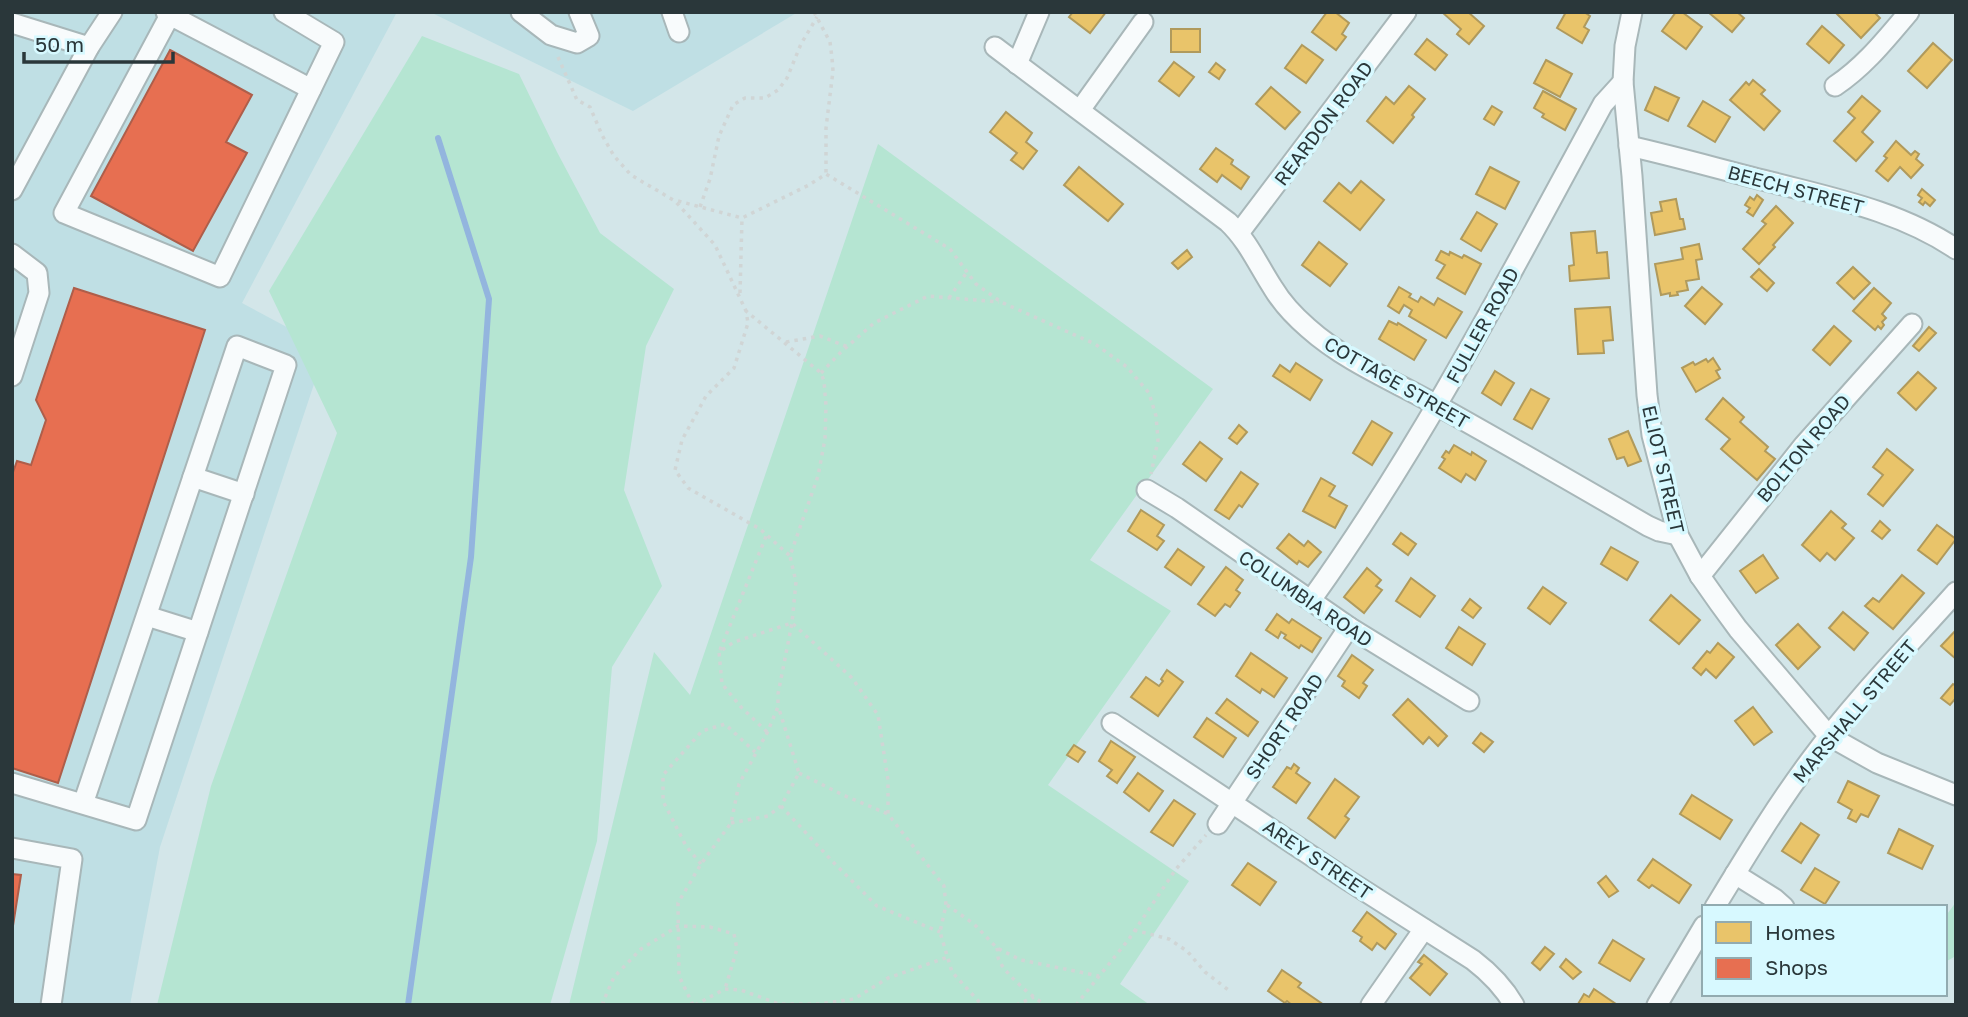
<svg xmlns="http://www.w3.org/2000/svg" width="1968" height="1017" viewBox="0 0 1968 1017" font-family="'Golos Text',sans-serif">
<rect width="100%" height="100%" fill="#d3e6e9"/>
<g fill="#bfdfe4">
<path d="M12,12H397L242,303L326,348L160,847L130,1005H12Z"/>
<path d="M430,12H798L633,111Z"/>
</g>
<g fill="#b5e5d2">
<path d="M422,36L519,74L557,152L600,233L674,289L646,346L624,490L662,586L612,667L597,841L550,1005H157L211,786L337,433L269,291Z"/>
<path d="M878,144L1213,389L1090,560L1171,611L1048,785L1189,881L1120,984L1150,1005H569L654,652L690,695Z"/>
<path d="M1956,902V956L1945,962V917Z"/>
</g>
<g fill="#e9c46a" stroke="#b09a5c" stroke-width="2">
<path d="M1073,12H1106L1090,33L1069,17Z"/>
<path d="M1327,12H1335L1349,23L1342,34L1346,37L1336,50L1312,32Z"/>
<path d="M1468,12L1484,26L1469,44L1457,34L1461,29L1443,13Z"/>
<path d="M1566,12H1584L1590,16L1584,27L1589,30L1582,43L1557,28Z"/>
<path d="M1676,12H1682L1702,27L1686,49L1662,31Z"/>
<path d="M1708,12H1737L1744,18L1732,32Z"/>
<path d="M1835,12H1874L1880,18L1861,38Z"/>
<path d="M1822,26L1844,45L1829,63L1807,44Z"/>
<rect x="1171" y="29" width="29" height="23"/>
<path d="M1427,39L1447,55L1435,70L1415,54Z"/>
<path d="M1933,43L1952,60L1927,88L1908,71Z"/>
<path d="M1302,45L1323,60L1306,83L1285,68Z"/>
<path d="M1546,60L1572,74L1560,97L1534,83Z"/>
<path d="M1174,62L1194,77L1179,96L1159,81Z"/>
<path d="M1216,63L1225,70L1219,79L1209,72Z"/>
<path d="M1753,80L1765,90L1761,94L1780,111L1764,130L1730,100L1746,82L1749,85Z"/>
<path d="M1409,86L1425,99L1412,115L1414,117L1393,143L1367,121L1386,97L1394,104Z"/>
<path d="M1271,87L1300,112L1285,129L1256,104Z"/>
<path d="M1655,87L1679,98L1668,121L1645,110Z"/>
<path d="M1543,91L1576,109L1565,130L1542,117L1544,114L1534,108Z"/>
<path d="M1862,96L1880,111L1862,132L1873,142L1856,161L1834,141L1855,118L1848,112Z"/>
<path d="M1703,101L1730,117L1715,142L1688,126Z"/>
<path d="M1492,106L1502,112L1494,125L1484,119Z"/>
<path d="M1006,112L1032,133L1026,142L1037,151L1023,169L1011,160L1017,153L990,132Z"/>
<path d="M1896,141L1911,155L1915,151L1919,154L1916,159L1923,165L1911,178L1900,167L1888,181L1876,171L1887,158L1884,156Z"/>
<path d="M1216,148L1233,160L1231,164L1249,177L1241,189L1222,175L1217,182L1200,169Z"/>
<path d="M1079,167L1123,204L1108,221L1064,185Z"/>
<path d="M1490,167L1519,182L1505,209L1476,194Z"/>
<path d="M1361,181L1384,200L1360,230L1324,201L1339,183L1351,193Z"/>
<path d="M1922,189L1935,200L1930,206L1925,202L1923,205L1919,202L1922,198L1918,195Z"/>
<path d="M1757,195L1763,200L1753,216L1747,212L1750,208L1745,205L1750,197L1754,200Z"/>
<path d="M1676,199L1680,219H1683L1685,229L1655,235L1651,213L1662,211L1660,202Z"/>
<path d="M1776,206L1793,223L1773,245L1775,247L1759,264L1743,249L1766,224L1762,221Z"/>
<path d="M1477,212L1497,224L1481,251L1461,239Z"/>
<path d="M1595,231L1597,253L1607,252L1609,278L1570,281L1569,266L1574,265L1571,233Z"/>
<path d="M1319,242L1347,264L1330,286L1302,265Z"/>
<path d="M1699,244L1702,259L1696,260L1699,279L1686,281L1688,290L1677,292L1678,295L1670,296V293L1661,295L1655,264L1683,259L1681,248Z"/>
<path d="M1187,250L1192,257L1178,269L1172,263Z"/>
<path d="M1441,251L1449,255L1450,252L1462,258L1464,255L1481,264L1465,294L1437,278L1445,265L1436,260Z"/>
<path d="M1853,267L1870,283L1854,299L1837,283Z"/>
<path d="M1759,269L1774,283L1767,291L1751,277Z"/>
<path d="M1399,287L1411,294L1409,297L1418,302L1421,297L1434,305L1438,298L1462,312L1446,338L1409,316L1412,310L1404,305L1399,313L1388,306Z"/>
<path d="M1702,287L1722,304L1705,324L1685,306Z"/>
<path d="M1874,288L1891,303L1882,314L1886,318L1882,322L1884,325L1881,329L1878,326L1875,330L1853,311Z"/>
<path d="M1610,307L1613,340L1603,341L1604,353L1578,354L1575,309Z"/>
<path d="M1389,321L1397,325L1398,323L1426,340L1414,360L1379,339Z"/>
<path d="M1834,326L1851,341L1830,365L1813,350Z"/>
<path d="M1929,327L1936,333L1919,351L1913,346Z"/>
<path d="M1713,358L1720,369L1716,371L1720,378L1696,392L1682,368L1693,362L1695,365L1706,359L1708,362Z"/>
<path d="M1296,363L1322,380L1310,400L1273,376L1280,365L1290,372Z"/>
<path d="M1495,371L1514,383L1501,405L1482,393Z"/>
<path d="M1918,372L1936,388L1916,410L1898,393Z"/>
<path d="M1531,389L1549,399L1532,429L1514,419Z"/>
<path d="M1723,398L1744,417L1740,422L1768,447L1765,451L1775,459L1757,480L1721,449L1730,439L1706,419Z"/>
<path d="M1372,421L1392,433L1372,465L1353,453Z"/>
<path d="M1239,425L1247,432L1237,444L1229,438Z"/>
<path d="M1628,431L1641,461L1628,466L1624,457L1617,459L1609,439Z"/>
<path d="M1200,442L1222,459L1206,481L1183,464Z"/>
<path d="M1454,445L1471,455L1472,452L1486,461L1475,480L1466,474L1461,482L1439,468L1445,459L1442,457L1446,451L1449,453Z"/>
<path d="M1887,449L1913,470L1883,506L1868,494L1883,475L1873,467Z"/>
<path d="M1241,472L1258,484L1242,507L1239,505L1229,519L1215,510Z"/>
<path d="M1321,478L1335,486L1329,496L1347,506L1335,528L1303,511Z"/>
<path d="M1141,510L1164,525L1157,536L1164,541L1157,550L1128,531Z"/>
<path d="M1831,511L1846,524L1842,528L1854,538L1835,560L1827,553L1820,561L1802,545Z"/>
<path d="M1880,521L1890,530L1882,539L1872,531Z"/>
<path d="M1937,525L1956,539L1937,564L1918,550Z"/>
<path d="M1401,533L1416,544L1408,555L1393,544Z"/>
<path d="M1289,534L1304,546L1308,541L1321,552L1308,567L1299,561L1297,564L1277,548Z"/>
<path d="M1611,547L1638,562L1627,580L1601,564Z"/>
<path d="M1178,549L1204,567L1191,585L1165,567Z"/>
<path d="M1763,555L1778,578L1756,593L1740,571Z"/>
<path d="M1226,567L1243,580L1236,590L1240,593L1230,607L1225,604L1215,616L1198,604Z"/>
<path d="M1367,568L1381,580L1376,586L1382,590L1364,613L1344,597Z"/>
<path d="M1902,575L1924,593L1893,629L1865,606L1873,598L1879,602Z"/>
<path d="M1411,578L1435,596L1420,617L1396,601Z"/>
<path d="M1543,587L1566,603L1550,624L1528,608Z"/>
<path d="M1671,595L1700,620L1679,644L1650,620Z"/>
<path d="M1470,599L1481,608L1473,618L1462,610Z"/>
<path d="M1843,612L1868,633L1854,650L1829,628Z"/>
<path d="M1277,614L1289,623L1292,619L1321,638L1312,652L1301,645L1299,648L1284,638L1286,635L1281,632L1278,638L1266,630Z"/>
<path d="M1798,624L1820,647L1798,669L1776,645Z"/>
<path d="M1459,627L1485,644L1472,665L1446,648Z"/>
<path d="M1956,630V659L1941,646Z"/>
<path d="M1718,643L1734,657L1716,678L1706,669L1701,675L1693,668L1707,651L1710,653Z"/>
<path d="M1251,653L1287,678L1274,697L1262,689L1260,693L1236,676Z"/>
<path d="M1352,655L1373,670L1363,683L1367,686L1359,698L1342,686L1345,681L1338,676Z"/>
<path d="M1167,670L1183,682L1158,716L1131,697L1146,677L1159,686L1163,681L1161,679Z"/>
<path d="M1953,684L1956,686V698L1950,705L1941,698Z"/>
<path d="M1227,699L1258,722L1248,736L1216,713Z"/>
<path d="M1408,699L1447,736L1438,746L1429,737L1423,744L1393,715Z"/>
<path d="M1753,707L1772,732L1754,745L1735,721Z"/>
<path d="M1207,718L1236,738L1223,757L1194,737Z"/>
<path d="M1481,733L1493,742L1484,752L1473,743Z"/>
<path d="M1111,741L1135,757L1117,783L1107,776L1112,770L1099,761Z"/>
<path d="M1074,745L1085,752L1078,762L1067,755Z"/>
<path d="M1294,764L1299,768L1296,773L1310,783L1296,803L1273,787L1287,767L1291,769Z"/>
<path d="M1138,773L1163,791L1149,811L1124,792Z"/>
<path d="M1335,779L1359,797L1345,816L1349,819L1335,838L1308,818Z"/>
<path d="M1848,781L1879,796L1868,817L1861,814L1856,822L1848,818L1852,810L1838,802Z"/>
<path d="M1692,795L1732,820L1720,839L1680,814Z"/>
<path d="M1174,800L1195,814L1173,846L1151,832Z"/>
<path d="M1801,823L1819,835L1801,863L1782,851Z"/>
<path d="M1899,829L1933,846L1922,869L1888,853Z"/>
<path d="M1653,859L1691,885L1679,903L1652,885L1649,888L1638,880Z"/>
<path d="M1248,863L1276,882L1260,905L1232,885Z"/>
<path d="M1815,868L1839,882L1825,904L1801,890Z"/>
<path d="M1606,876L1618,891L1609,897L1598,883Z"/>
<path d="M1367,912L1396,934L1385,949L1377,943L1372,950L1360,941L1362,937L1353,931Z"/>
<path d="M1613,940L1644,959L1630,981L1599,963Z"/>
<path d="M1545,947L1554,954L1540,970L1532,963Z"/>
<path d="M1424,955L1447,974L1430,995L1410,978L1422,964L1418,962Z"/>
<path d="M1566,959L1581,972L1573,979L1560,967Z"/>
<path d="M1282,970L1301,983L1298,987L1324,1005H1292L1287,1001L1285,1003L1268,991Z"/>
<path d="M1594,989L1616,1004V1005L1578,1004L1584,994L1589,997Z"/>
</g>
<g fill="#e76f51" stroke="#ae5e4a" stroke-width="2">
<path d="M170,50L252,95L226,142L247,153L193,251L91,196Z"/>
<path d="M74,288L205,330L58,783L12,768V475L17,461L31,465L46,420L36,400Z"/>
<path d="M12,874L21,875L12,932Z"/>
</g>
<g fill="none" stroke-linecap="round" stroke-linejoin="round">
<path stroke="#93b5de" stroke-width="6" d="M408,1005L471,557L489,299L438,138"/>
<defs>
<g id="minor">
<path d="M166,12L170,15L64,213L220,277L334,42L284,12"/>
<path d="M521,12L551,35L577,43L589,36L579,12"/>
<path d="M672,12L679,32"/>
<path d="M1632,12L1625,46L1623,82L1632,176L1647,395L1652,435L1678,535L1700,576L1719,603L1738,629L1829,736L1877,763L1956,795"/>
<path d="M170,15L311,89"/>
<path d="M12,23L89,47"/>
<path d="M995,47L1228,222C1248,241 1258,265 1273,288C1282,303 1294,316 1308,328C1346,362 1396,382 1440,407C1510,446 1579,486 1648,526L1659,531L1678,535"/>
<path d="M1017,64L1039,12"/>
<path d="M1835,86C1865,66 1886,39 1909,12"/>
<path d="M1080,110L1143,22"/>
<path d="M1629,146C1678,157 1726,171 1775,183C1837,199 1901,212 1956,249"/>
<path d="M12,190L89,47L112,12"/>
<path d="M1239,233L1406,12"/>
<path d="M12,254L37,273L39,293L12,376"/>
<path d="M193,477L244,494"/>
<path d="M1147,490L1177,508L1349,627L1469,701"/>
<path d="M1700,576L1804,445L1912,324"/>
<path d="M1311,600C1423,444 1511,273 1603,104L1623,82"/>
<path d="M147,616L198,632"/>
<path d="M1112,723L1346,879L1473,960C1490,973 1503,986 1514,1005"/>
<path d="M12,783L136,820L286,365L237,346L83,804"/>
<path d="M1218,824L1349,627"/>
<path d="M12,848L72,859L51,1005"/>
<path d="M1735,874L1775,899L1784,907"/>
<path d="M1715,907C1746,856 1776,806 1812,758C1855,700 1907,647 1956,592"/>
<path d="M1371,1005L1424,929"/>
<path d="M1657,1005L1704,926"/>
</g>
</defs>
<use href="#minor" stroke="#a8b7b9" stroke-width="23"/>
<g stroke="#d0d5d5" stroke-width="3.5" stroke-dasharray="3.5 5" stroke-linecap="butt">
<path d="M814,12L830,42L832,58L833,71L826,128V173"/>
<path d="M558,57L577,100L590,107L602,135L614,156L631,175L675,201L715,245L746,311L748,323L734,368L706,396L682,440L675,470L688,488L760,529L790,556"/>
<path d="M678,201L742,218L809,185L826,174L950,249L976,284L1001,302L1095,344L1127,367L1149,393L1156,416L1158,440L1151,474"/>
<path d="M700,207L710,179L719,136L733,105L745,98H765L778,90L787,78L801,44L817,17"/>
<path d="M740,293L742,218"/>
<path d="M949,298L967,272"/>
<path d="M786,342L820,336L848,347"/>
<path d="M821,373L840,353L874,323L928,296L999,302"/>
<path d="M720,650L767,534"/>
<path d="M767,732L741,707L722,684L719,652L734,642L792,623L852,678L878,715L888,780V814L944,886L946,905L940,932L952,972L982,1005"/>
<path d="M799,773L843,795L888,814"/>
<path d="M781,806L833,862L877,906L940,932"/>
<path d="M731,823L768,816L781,806L799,773L779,709"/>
<path d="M701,864L686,846L663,801V775L702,731L725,724L755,752"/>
<path d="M947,905L974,924L997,948L1021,960L1099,976"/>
<path d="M1134,930L1169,939L1187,951L1205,972L1231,992"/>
<path d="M997,948C998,952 997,956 999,960C1004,973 1034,999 1046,1005"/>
<path d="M604,1005L603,1002L614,977L641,949L678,926L710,927L734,934L737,949L725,989"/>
<path d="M693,1005L679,976L678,903L701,864L731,823L739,784L767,733L778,707V694L792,623L796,582L790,556L818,476L825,439L826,406L824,381L821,373L746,311"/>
<path d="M695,1005L725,989L741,990L779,1004H819L854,999L888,978L948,957"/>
<path d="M1016,1005L1034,997"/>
<path d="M1076,1005L1129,939L1176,869L1206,835"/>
</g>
<use href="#minor" stroke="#f8fbfc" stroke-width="19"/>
</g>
<g text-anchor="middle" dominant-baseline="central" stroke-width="7" stroke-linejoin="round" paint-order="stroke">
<g font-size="19" fill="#2a373a" stroke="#d7f9ff">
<text transform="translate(1323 123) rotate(-53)">REARDON ROAD</text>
<text transform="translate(1796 189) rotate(15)">BEECH STREET</text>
<text transform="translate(1482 325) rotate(-61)">FULLER ROAD</text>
<text transform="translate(1397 382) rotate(30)">COTTAGE STREET</text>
<text transform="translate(1803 448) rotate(-50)">BOLTON ROAD</text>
<text transform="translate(1664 469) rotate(77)">ELIOT STREET</text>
<text transform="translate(1306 598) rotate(34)">COLUMBIA ROAD</text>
<text transform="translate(1854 711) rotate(-50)">MARSHALL STREET</text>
<text transform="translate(1284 726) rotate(-56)">SHORT ROAD</text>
<text transform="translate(1318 859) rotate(34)">AREY STREET</text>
</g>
</g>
<rect width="1968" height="1017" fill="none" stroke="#2a373a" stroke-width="28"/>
<rect x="1702" y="905" width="245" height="91" fill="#d7f9ff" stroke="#92abb0" stroke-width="2"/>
<rect x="1716" y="922" width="35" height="21" fill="#e9c46a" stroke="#92abb0" stroke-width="2"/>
<text x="1765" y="940" font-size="21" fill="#2a373a">Homes</text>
<rect x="1716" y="958" width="35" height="21" fill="#e76f51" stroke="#92abb0" stroke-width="2"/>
<text x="1765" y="975" font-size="21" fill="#2a373a">Shops</text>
<path d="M24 52v10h149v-10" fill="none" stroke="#2a373a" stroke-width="3.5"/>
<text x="35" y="52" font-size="21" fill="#2a373a" stroke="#d7f9ff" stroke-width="5" paint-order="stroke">50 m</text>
</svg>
